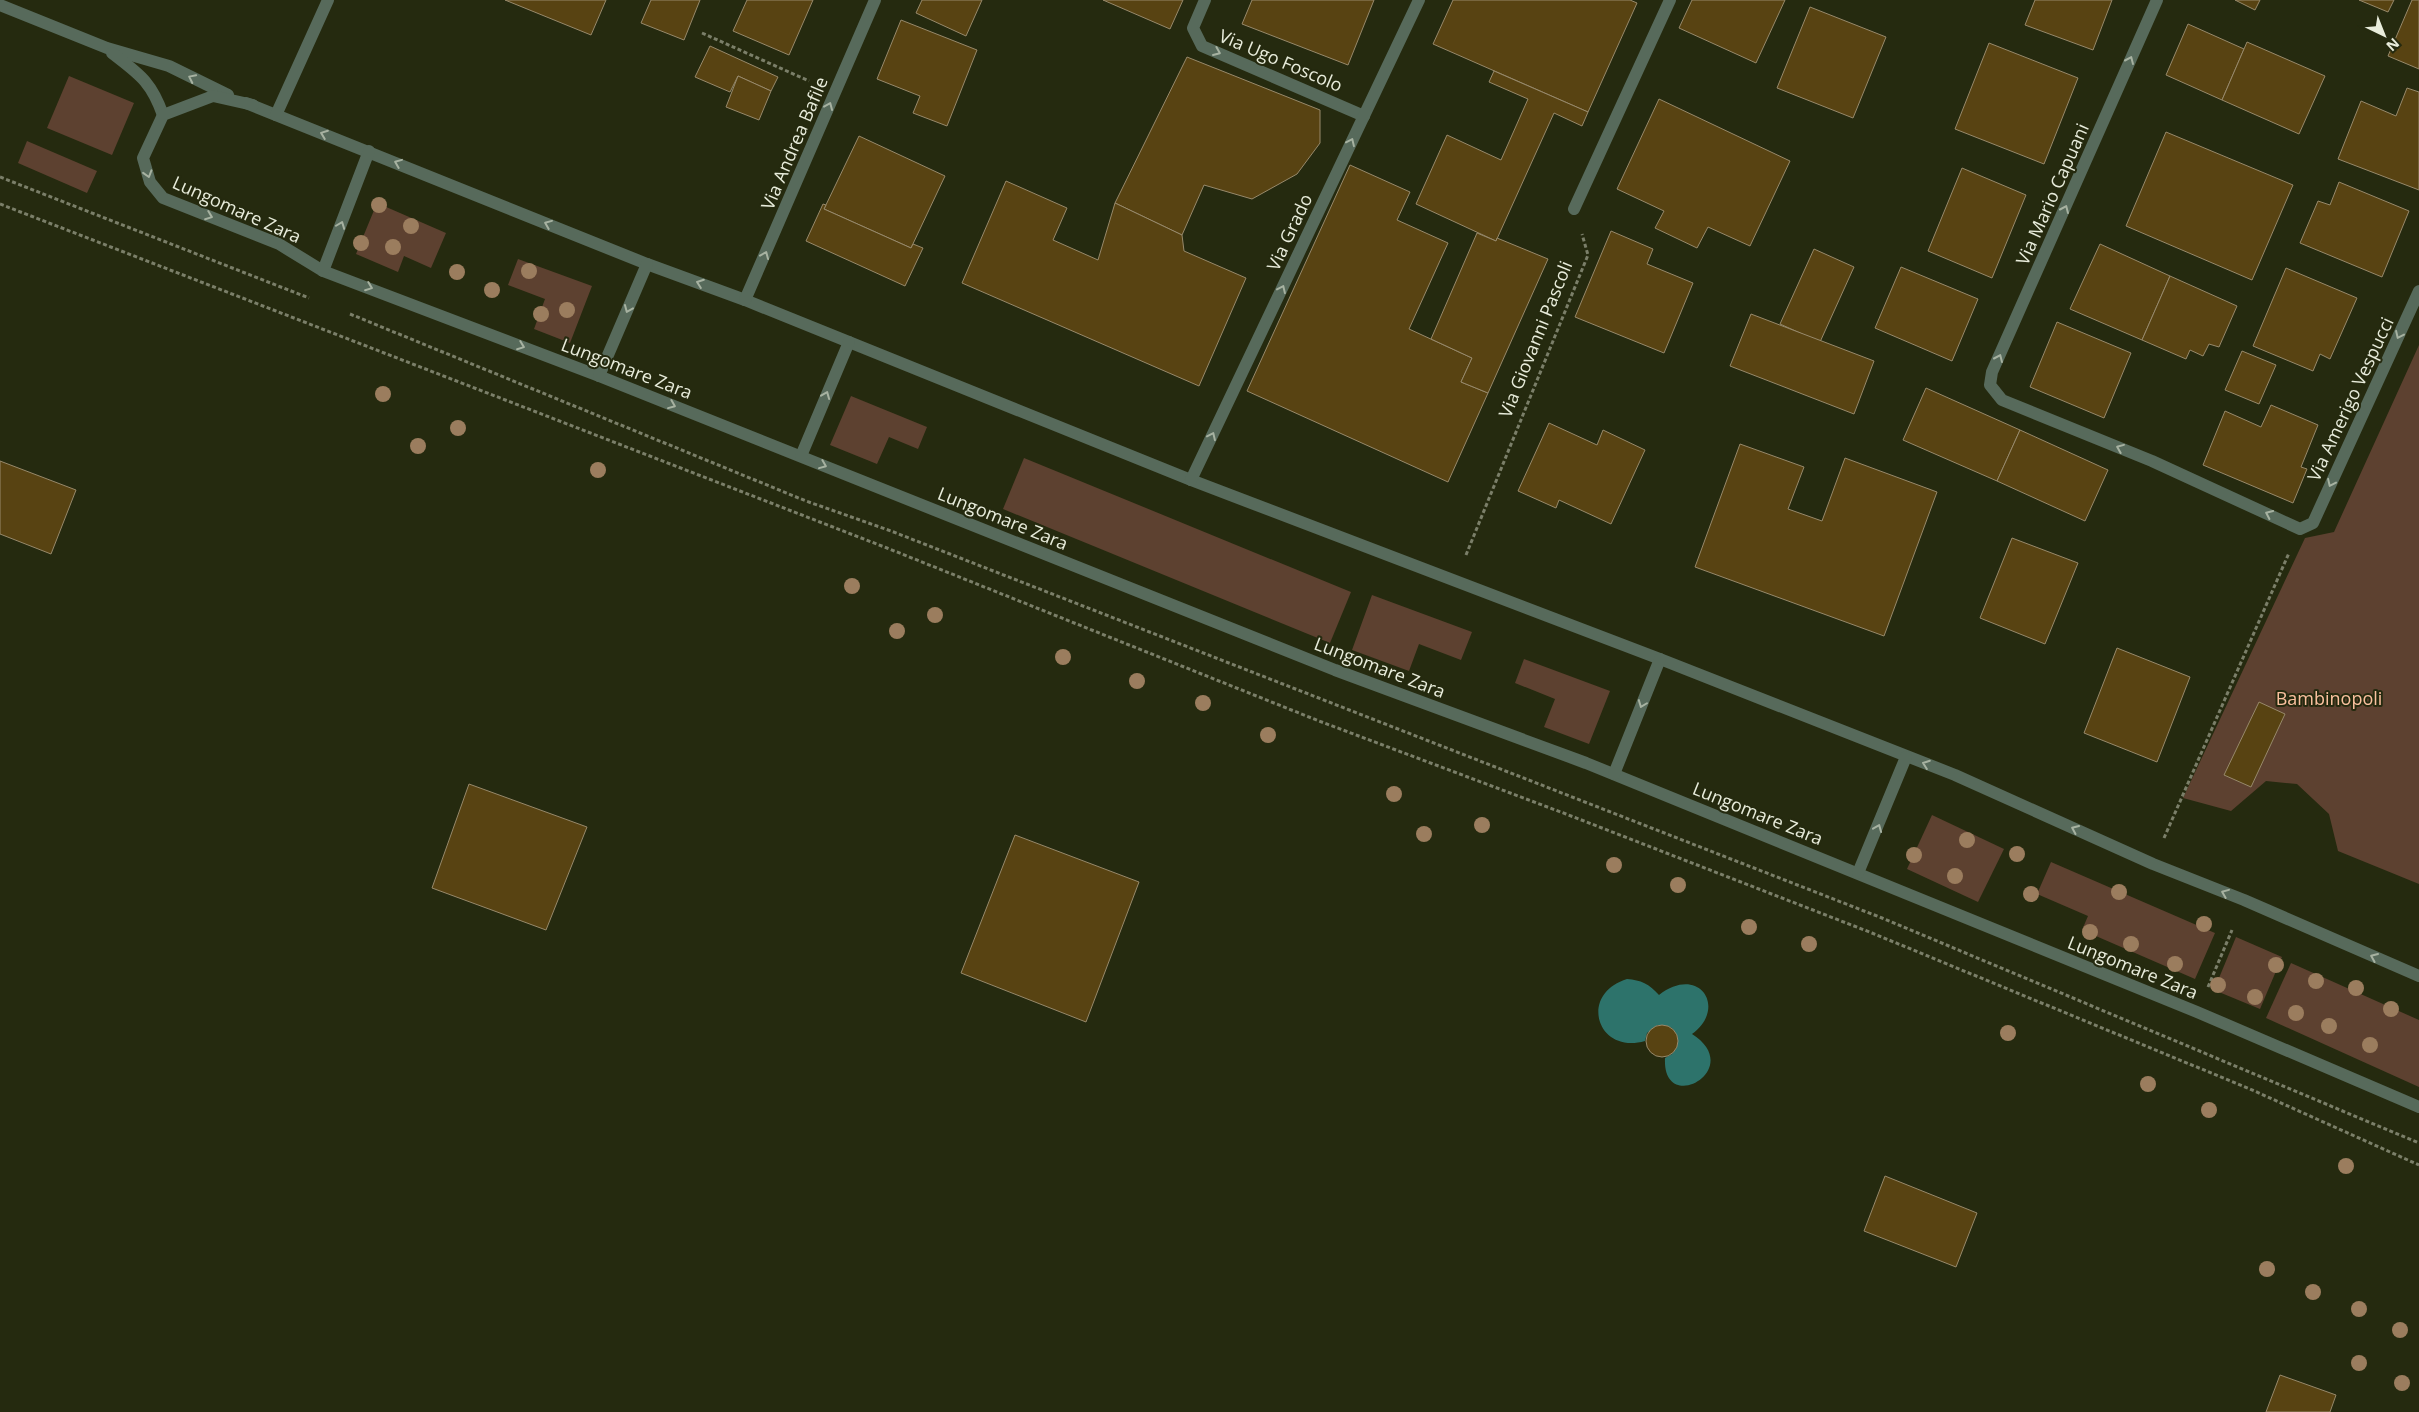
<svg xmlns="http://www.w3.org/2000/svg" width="2419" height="1412" viewBox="0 0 2419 1412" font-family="'Open Sans',sans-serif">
<rect width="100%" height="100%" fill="#252a0f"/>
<g fill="#5d4130">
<path d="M69,76L134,103L112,155L47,128Z"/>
<path d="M27,141L97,171L87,193L18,163Z"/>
<path d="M377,203L446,233L431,268L404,256L398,272L356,254Z"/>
<path d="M518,259L592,286L570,343L534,329L545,299L508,285Z"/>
<path d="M2419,345V884L2338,851L2329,814L2297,784L2266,781L2231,811L2183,798L2305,538L2334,532Z"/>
<path d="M851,396L927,427L918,449L889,437L877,464L830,445Z"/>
<path d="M1024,458L1351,592L1330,643L1003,509Z"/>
<path d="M1372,595L1472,632L1461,660L1419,644L1409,671L1352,650Z"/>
<path d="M1524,659L1610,691L1589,744L1544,727L1555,699L1515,683Z"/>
<path d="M1932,815L2004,849L1978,902L1907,869Z"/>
<path d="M2051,862L2215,933L2195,979L2082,930L2088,916L2037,894Z"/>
<path d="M2236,937L2282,957L2260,1009L2214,990Z"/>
<path d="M2291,963L2419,1020V1087L2266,1018Z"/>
</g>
<path fill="#2d736b" d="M1627,979C1641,980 1649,984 1659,995C1699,964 1728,1008 1692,1034C1747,1069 1662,1117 1665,1058L1672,1054L1678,1041L1672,1028L1658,1025L1647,1033L1645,1041C1597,1055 1578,994 1627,979Z"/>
<g fill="#584312" stroke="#97896b">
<path d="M505,0H606L591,35Z"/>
<path d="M651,0H700L684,40L641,23Z"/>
<path d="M747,0H813L789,55L733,31Z"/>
<path d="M922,0H982L966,36L916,13Z"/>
<path d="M1103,0H1183L1170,29Z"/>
<path d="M1252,0H1374L1348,65L1242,24Z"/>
<path d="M1453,0H1630L1637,3L1588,112L1433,44Z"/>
<path d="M1692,0H1785L1756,63L1679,28Z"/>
<path d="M2035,0H2112L2093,50L2025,25Z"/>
<path d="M2235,0H2260L2255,10Z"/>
<path d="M2359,0H2394L2388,12Z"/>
<path d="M2412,0H2419V69L2388,56Z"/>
<path d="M1810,7L1886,37L1853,118L1777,88Z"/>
<path d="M901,20L977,50L947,126L913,113L920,96L877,79Z"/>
<path d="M2188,24L2244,49L2222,100L2166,75Z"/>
<path d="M2247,42L2325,76L2299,134L2222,100Z"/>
<path d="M1989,43L2078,78L2044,164L1955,129Z"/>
<path d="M710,46L778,77L771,91L738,76L730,92L695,77Z"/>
<path d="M1187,57L1320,110V143L1297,174L1252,199L1204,185L1182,235L1115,203Z"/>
<path d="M1494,71L1588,112L1582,126L1554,113L1496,241L1416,204L1447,135L1501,160L1528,99L1489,82Z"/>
<path d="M738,76L771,91L759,120L726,107Z"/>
<path d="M2407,88L2419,92V190L2338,159L2361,101L2396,116Z"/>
<path d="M1659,99L1790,161L1750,246L1708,227L1697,248L1655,228L1664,211L1617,189Z"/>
<path d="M2166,132L2293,185L2252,280L2126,226Z"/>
<path d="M859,136L945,176L911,248L824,209Z"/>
<path d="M1350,165L1410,192L1397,220L1448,243L1409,329L1472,358L1461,382L1488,393L1448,482L1247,391Z"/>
<path d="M1962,168L2026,195L1992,278L1928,251Z"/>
<path d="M1006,181L1067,208L1053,240L1098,260L1115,203L1182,235L1184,251L1246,278L1199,386L962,283Z"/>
<path d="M2339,182L2409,211L2382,277L2300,243L2318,201L2330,205Z"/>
<path d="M823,204L826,205L824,209L911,248L913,244L923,248L905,286L806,241Z"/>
<path d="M1611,231L1653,249L1647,264L1693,283L1664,353L1575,317Z"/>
<path d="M1477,233L1496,241L1497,238L1548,259L1488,393L1461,382L1472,358L1431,339Z"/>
<path d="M2100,244L2170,276L2142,340L2070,309Z"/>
<path d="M1814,249L1854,267L1820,342L1780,324Z"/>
<path d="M1901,267L1978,299L1952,361L1875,328Z"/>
<path d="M2286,268L2357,298L2330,359L2320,354L2313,371L2253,346Z"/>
<path d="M2170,276L2237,306L2219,347L2209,344L2203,356L2190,350L2186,359L2142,340Z"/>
<path d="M1751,314L1874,361L1854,414L1730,366Z"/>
<path d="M2057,322L2131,353L2104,418L2030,387Z"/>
<path d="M2242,351L2276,365L2259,404L2225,390Z"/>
<path d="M1926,388L2020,430L1997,481L1903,440Z"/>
<path d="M2271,405L2318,425L2301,467L2307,469L2293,503L2203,465L2225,411L2261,427Z"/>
<path d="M1549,423L1597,445L1603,430L1645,450L1611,524L1559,500L1556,508L1518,491Z"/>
<path d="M2020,430L2108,470L2085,521L1997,481Z"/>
<path d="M1740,444L1804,467L1788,509L1822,521L1845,458L1937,492L1884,636L1695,567Z"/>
<path d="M0,461L76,490L51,554L0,534Z"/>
<path d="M2012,538L2078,563L2045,644L1980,618Z"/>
<path d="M2117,648L2190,677L2157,762L2084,733Z"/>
<path d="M2259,702L2285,714L2251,787L2224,775Z"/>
<path d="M469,784L587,827L546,930L432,888Z"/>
<path d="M1015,835L1139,882L1086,1022L961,973Z"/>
<circle cx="1662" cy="1041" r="16"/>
<path d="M1885,1176L1977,1213L1956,1267L1864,1231Z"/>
<path d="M2280,1375L2336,1395L2330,1412H2266Z"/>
</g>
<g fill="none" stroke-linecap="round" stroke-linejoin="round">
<g stroke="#7b7f69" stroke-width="3" stroke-dasharray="4 2.5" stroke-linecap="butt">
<path d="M702,33L809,81"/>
<path d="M0,177L309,298"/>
<path d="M0,204L887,548L1319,721L1566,814L1872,933L2250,1089L2419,1165"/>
<path d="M350,314L806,501L891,531L1882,918L2419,1143"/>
<path d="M1466,555L1588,255L1582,234"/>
<path d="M2164,838L2289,553"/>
<path d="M2208,987L2232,930"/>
</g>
<g stroke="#576a5b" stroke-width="12">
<path d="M1205,0L1193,28L1202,46L1364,116"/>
<path d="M2157,0L1992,372L1990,385L2002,400L2152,461L2300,529L2313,523L2419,291"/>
<path d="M0,5L107,48L169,66L228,95"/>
<path d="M112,53C139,74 151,81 163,115"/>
<path d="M246,103L647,264L745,300L1191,480L1660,659L1955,775L2153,864L2244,900L2419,976"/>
<path d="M253,105L213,96L163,115L143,158L150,182L163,198L279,244L323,271L599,376L1335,670L1586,763L2197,1012L2419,1107"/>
<path d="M276,115L328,0"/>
<path d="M1574,209L1670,0"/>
<path d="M323,271L369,151"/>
<path d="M745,300L875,0"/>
<path d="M599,376L647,264"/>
<path d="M801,456L849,342"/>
<path d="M1191,480L1419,0"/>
<path d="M1614,774L1660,659"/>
<path d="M1858,873L1906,757"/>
</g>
</g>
<g fill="#9b7d5e">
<circle cx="379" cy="205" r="8"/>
<circle cx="411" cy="226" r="8"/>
<circle cx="361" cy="243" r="8"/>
<circle cx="393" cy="247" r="8"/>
<circle cx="529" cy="271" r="8"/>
<circle cx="457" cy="272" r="8"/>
<circle cx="492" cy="290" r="8"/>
<circle cx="567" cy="310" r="8"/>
<circle cx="541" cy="314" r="8"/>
<circle cx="383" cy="394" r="8"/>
<circle cx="458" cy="428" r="8"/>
<circle cx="418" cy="446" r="8"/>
<circle cx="598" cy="470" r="8"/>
<circle cx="852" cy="586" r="8"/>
<circle cx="935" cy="615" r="8"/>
<circle cx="897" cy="631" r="8"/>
<circle cx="1063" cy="657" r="8"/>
<circle cx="1137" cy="681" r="8"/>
<circle cx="1203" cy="703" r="8"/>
<circle cx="1268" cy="735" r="8"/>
<circle cx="1394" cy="794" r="8"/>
<circle cx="1482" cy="825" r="8"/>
<circle cx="1424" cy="834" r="8"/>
<circle cx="1967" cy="840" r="8"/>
<circle cx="2017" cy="854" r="8"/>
<circle cx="1914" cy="855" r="8"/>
<circle cx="1614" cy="865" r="8"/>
<circle cx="1955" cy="876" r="8"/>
<circle cx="1678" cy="885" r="8"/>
<circle cx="2119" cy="892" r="8"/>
<circle cx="2031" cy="894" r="8"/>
<circle cx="2204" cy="924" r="8"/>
<circle cx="1749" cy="927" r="8"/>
<circle cx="2090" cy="932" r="8"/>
<circle cx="1809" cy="944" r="8"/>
<circle cx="2131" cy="944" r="8"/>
<circle cx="2175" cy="964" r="8"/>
<circle cx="2276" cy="965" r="8"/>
<circle cx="2316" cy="981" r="8"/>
<circle cx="2218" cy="985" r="8"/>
<circle cx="2356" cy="988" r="8"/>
<circle cx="2255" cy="997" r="8"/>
<circle cx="2391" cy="1009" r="8"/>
<circle cx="2296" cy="1013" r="8"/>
<circle cx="2329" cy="1026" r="8"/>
<circle cx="2008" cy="1033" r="8"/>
<circle cx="2370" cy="1045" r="8"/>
<circle cx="2148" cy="1084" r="8"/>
<circle cx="2209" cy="1110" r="8"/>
<circle cx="2346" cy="1166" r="8"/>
<circle cx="2267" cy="1269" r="8"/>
<circle cx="2313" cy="1292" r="8"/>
<circle cx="2359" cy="1309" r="8"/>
<circle cx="2400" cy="1330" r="8"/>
<circle cx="2359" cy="1363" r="8"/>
<circle cx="2402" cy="1383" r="8"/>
</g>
<defs><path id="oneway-chevron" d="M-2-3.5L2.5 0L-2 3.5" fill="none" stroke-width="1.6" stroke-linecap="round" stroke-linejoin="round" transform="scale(1.25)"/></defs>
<g stroke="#a7b2a1">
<use href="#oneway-chevron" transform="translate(1217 52) rotate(23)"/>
<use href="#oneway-chevron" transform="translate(2130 60) rotate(-66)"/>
<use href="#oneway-chevron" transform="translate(192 78) rotate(-154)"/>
<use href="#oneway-chevron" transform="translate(829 106) rotate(-67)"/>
<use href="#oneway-chevron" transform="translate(324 134) rotate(-159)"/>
<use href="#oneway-chevron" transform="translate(1351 142) rotate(-65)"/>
<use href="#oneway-chevron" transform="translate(398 163) rotate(-158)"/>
<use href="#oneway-chevron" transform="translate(148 174) rotate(73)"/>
<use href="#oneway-chevron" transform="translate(2065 209) rotate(-66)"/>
<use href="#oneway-chevron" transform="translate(209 216) rotate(21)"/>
<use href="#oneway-chevron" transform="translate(548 224) rotate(-158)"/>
<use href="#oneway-chevron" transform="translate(341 225) rotate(-69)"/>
<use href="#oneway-chevron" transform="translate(765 255) rotate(-67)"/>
<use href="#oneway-chevron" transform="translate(700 283) rotate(-160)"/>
<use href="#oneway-chevron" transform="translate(369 287) rotate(21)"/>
<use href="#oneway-chevron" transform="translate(1282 289) rotate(-65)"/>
<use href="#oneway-chevron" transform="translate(628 309) rotate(113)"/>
<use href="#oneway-chevron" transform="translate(2399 335) rotate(115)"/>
<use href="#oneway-chevron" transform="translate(521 346) rotate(21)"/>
<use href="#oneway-chevron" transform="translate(1999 358) rotate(-66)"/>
<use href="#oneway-chevron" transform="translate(826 395) rotate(-68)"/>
<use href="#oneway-chevron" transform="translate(672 405) rotate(22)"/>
<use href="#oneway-chevron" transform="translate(1212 436) rotate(-65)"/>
<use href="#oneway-chevron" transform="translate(2120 448) rotate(-158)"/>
<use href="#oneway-chevron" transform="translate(823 465) rotate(22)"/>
<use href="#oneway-chevron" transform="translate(2331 483) rotate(115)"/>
<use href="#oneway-chevron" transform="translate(2269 514) rotate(-155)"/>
<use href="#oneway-chevron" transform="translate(1642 704) rotate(111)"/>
<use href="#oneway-chevron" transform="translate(1926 764) rotate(-160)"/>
<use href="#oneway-chevron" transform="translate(1878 828) rotate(-68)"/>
<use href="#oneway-chevron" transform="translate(2075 829) rotate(-156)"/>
<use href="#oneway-chevron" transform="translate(2225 893) rotate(-158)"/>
<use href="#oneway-chevron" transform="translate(2374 957) rotate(-157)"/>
</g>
<g text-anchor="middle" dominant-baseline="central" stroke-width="4" stroke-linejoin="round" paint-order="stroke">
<g font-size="18" fill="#e8ecdb" stroke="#252a0f">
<text transform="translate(1281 60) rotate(23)">Via Ugo Foscolo</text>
<text transform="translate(794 143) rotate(-67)">Via Andrea Bafile</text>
<text transform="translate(2052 194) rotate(-66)">Via Mario Capuani</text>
<text transform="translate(237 209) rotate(24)">Lungomare Zara</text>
<text transform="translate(1289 232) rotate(-65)">Via Grado</text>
<text transform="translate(1535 339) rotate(-68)">Via Giovanni Pascoli</text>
<text transform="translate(627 368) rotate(21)">Lungomare Zara</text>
<text transform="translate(2350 399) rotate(-65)">Via Amerigo Vespucci</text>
<text transform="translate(1003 518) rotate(22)">Lungomare Zara</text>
<text transform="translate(1380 667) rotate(21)">Lungomare Zara</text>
<text transform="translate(1758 813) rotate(22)">Lungomare Zara</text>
<text transform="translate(2133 967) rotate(22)">Lungomare Zara</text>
</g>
<g font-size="18" fill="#fbc19f" stroke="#252a0f">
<text x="2329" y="698">Bambinopoli</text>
</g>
</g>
<g transform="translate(2384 35) rotate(137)" stroke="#252a0f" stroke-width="4" paint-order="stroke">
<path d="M0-4L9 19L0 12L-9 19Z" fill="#e8ecdb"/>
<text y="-8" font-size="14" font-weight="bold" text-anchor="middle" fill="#e8ecdb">N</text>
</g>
</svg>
